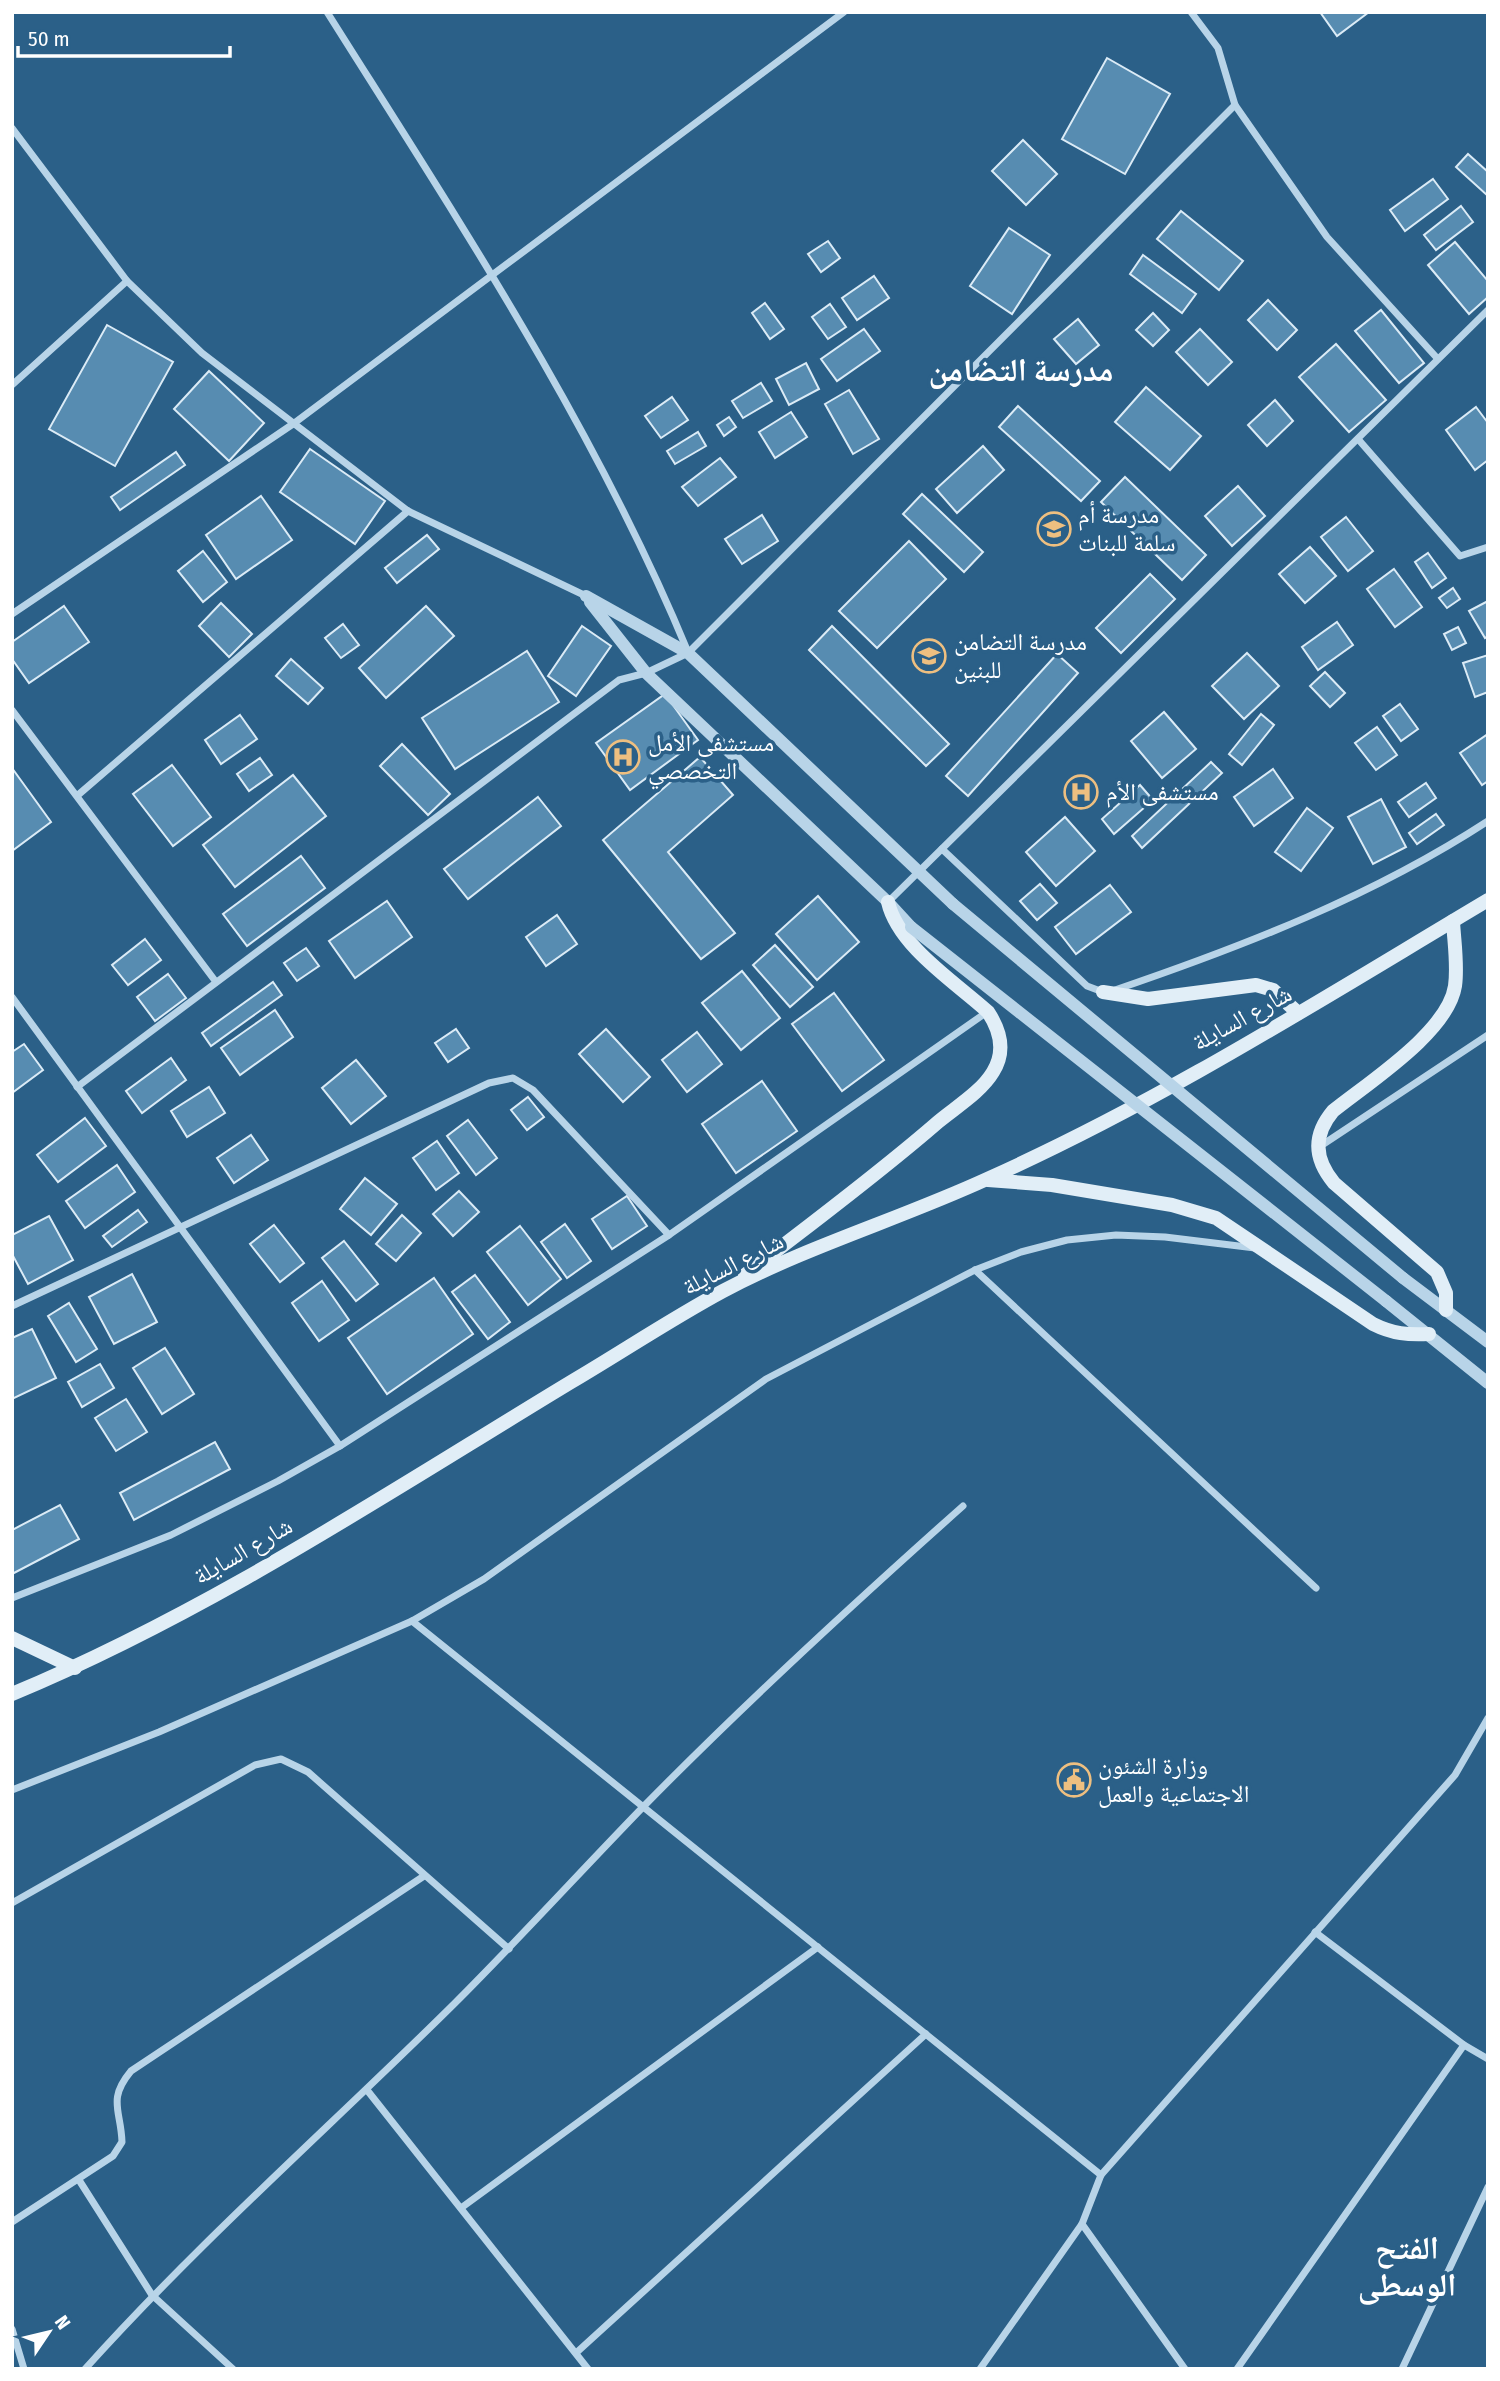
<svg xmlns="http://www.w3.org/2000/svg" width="1500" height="2381" viewBox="0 0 1500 2381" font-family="'Fira Sans Condensed','Noto Naskh Arabic',sans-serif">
<rect width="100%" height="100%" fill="#2b6088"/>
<g fill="#578cb1" stroke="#dbebf6" stroke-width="2">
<path d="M1320,12H1369L1337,36Z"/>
<path d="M1107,58L1170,94L1125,174L1062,139Z"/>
<path d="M1023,140L1057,174L1026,205L992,171Z"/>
<path d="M1468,154L1488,172V196L1456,167Z"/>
<path d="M1433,179L1448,199L1405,231L1390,210Z"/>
<path d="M1461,206L1473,222L1436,250L1424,235Z"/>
<path d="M1181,211L1243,261L1219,290L1157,239Z"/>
<path d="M1009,228L1050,255L1012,314L970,286Z"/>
<path d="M828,241L840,258L821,272L808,254Z"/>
<path d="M1455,242L1488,281V297L1469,314L1428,265Z"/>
<path d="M1143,255L1196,294L1182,313L1130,274Z"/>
<path d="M874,276L889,298L857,320L842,298Z"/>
<path d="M1268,300L1297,330L1277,350L1248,320Z"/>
<path d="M765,303L784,329L770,339L752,313Z"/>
<path d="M830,304L846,327L828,339L812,317Z"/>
<path d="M1381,310L1424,363L1399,383L1355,331Z"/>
<path d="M1153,313L1169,330L1153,346L1136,330Z"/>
<path d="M1078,319L1099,345L1076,364L1054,339Z"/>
<path d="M107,325L173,362L115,466L49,429Z"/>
<path d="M864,329L880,351L837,381L821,359Z"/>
<path d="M1200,329L1232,362L1208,385L1176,352Z"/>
<path d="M1336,344L1386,400L1349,432L1299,377Z"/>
<path d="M806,363L819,389L789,405L776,379Z"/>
<path d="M209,371L264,423L229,461L174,409Z"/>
<path d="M761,383L772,401L743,418L732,401Z"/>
<path d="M1146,387L1201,436L1170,470L1115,422Z"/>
<path d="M849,390L879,439L853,454L825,404Z"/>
<path d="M672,397L688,420L661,438L645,416Z"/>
<path d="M1275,400L1293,421L1267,446L1248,425Z"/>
<path d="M1018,406L1100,481L1081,501L999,427Z"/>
<path d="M1476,407L1488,423V460L1475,470L1446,430Z"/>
<path d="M791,412L807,437L775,458L759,432Z"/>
<path d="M729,417L736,427L724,436L717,425Z"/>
<path d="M698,432L706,446L675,464L667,451Z"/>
<path d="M983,446L1004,470L957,513L936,489Z"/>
<path d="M310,449L385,501L355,544L280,492Z"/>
<path d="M176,452L185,465L120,510L111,497Z"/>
<path d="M720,458L736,477L698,506L682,487Z"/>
<path d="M1125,477L1206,555L1182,580L1101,502Z"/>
<path d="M1238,486L1265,516L1232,546L1205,516Z"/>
<path d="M922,494L983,552L964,572L903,514Z"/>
<path d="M261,496L292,540L236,579L206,535Z"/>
<path d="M762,515L778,541L742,564L725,539Z"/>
<path d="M1346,517L1373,551L1348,571L1321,537Z"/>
<path d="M427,535L439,549L397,583L385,568Z"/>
<path d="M909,541L946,579L877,648L839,611Z"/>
<path d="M1310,547L1336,576L1305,603L1279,574Z"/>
<path d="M203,551L227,582L203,602L178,571Z"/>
<path d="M1428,553L1446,578L1432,588L1415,562Z"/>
<path d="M1394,569L1422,607L1395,627L1367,589Z"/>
<path d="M1150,574L1175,599L1121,653L1096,628Z"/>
<path d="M1453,588L1460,599L1447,608L1439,598Z"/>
<path d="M1488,601V636L1485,638L1469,611Z"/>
<path d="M221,603L252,634L229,657L199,626Z"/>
<path d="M64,606L89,642L29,683L12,659V642Z"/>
<path d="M426,606L454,636L386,698L359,668Z"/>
<path d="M1337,622L1353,645L1318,670L1302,647Z"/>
<path d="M343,624L359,645L341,658L325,638Z"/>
<path d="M582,626L611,646L576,696L548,676Z"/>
<path d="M832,626L949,744L926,766L809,650Z"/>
<path d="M1458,627L1466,643L1452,650L1444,634Z"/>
<path d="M527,651L559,702L455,769L422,718Z"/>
<path d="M1247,653L1279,686L1244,719L1212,686Z"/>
<path d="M1057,654L1078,673L968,796L946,776Z"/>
<path d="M1488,655V692L1475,697L1463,663Z"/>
<path d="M291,659L323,688L308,704L276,676Z"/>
<path d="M1325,672L1345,693L1330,707L1310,686Z"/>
<path d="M665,694L698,740L630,790L596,743Z"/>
<path d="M1400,704L1418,729L1401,741L1383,716Z"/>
<path d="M1164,712L1196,749L1162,778L1131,741Z"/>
<path d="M1261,714L1274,725L1242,765L1229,754Z"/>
<path d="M240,715L257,739L221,764L205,740Z"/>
<path d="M1377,727L1397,755L1376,770L1355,743Z"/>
<path d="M1488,734V781L1482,785L1460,753Z"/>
<path d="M402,744L450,794L428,815L380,766Z"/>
<path d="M700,757L733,795L668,852L735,933L701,959L603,840Z"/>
<path d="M260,758L272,775L249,791L237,774Z"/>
<path d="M1211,762L1222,773L1142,848L1132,836Z"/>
<path d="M172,765L211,817L173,846L133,794Z"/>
<path d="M12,768L51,822L12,851Z"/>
<path d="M1273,769L1293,798L1254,826L1234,797Z"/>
<path d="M293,775L326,816L235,887L203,845Z"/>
<path d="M1426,783L1436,798L1409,817L1398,802Z"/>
<path d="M1140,785L1153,800L1114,834L1102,819Z"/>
<path d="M538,797L561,826L468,899L444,869Z"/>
<path d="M1381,799L1406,847L1373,864L1348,817Z"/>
<path d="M1307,808L1333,828L1301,871L1275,852Z"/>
<path d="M1436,814L1444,825L1417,844L1409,833Z"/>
<path d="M1065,817L1095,851L1056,886L1026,852Z"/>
<path d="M301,856L325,888L247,946L223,914Z"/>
<path d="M1040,884L1057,903L1037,920L1020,901Z"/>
<path d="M1110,885L1131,912L1076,954L1055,927Z"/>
<path d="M818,896L859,942L817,980L776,934Z"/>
<path d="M387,901L412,937L355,978L329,941Z"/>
<path d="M557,915L577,944L546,966L526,937Z"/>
<path d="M145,939L161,960L128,985L112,965Z"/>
<path d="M775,945L813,987L790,1007L753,965Z"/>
<path d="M306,948L319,966L297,981L284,963Z"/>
<path d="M742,971L780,1018L741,1050L702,1003Z"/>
<path d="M168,974L186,998L155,1021L137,997Z"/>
<path d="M273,982L282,995L211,1046L202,1033Z"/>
<path d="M834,993L884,1060L842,1091L792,1024Z"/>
<path d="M275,1010L293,1037L240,1075L221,1048Z"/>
<path d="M456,1029L469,1048L448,1062L435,1043Z"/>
<path d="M606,1029L650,1077L623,1102L579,1054Z"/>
<path d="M697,1032L722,1064L687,1092L662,1060Z"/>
<path d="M24,1044L43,1070L12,1093V1052Z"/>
<path d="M171,1058L186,1080L142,1113L126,1091Z"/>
<path d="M356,1060L386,1096L351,1124L322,1088Z"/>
<path d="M762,1081L797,1131L736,1173L702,1124Z"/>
<path d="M209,1087L225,1113L187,1137L171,1111Z"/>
<path d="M528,1097L544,1117L527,1130L511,1110Z"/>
<path d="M85,1118L106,1146L58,1182L37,1155Z"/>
<path d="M468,1120L497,1158L476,1175L447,1136Z"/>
<path d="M251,1135L268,1160L234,1183L217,1158Z"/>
<path d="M437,1141L459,1173L436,1190L413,1158Z"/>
<path d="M117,1165L135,1192L85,1228L66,1201Z"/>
<path d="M365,1178L397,1204L371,1235L340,1209Z"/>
<path d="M459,1191L479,1212L453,1236L433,1214Z"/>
<path d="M627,1196L647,1226L612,1249L592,1219Z"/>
<path d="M138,1210L147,1222L112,1247L103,1236Z"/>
<path d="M402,1215L421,1233L396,1261L376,1244Z"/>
<path d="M49,1216L73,1260L28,1284L12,1254V1235Z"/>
<path d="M565,1224L591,1261L567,1278L541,1242Z"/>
<path d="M274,1225L304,1263L280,1282L250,1244Z"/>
<path d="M520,1226L561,1279L528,1305L487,1252Z"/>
<path d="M344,1241L378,1284L356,1301L322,1258Z"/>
<path d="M132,1274L157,1322L114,1344L89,1297Z"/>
<path d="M475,1275L510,1322L488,1339L452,1292Z"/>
<path d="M434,1278L473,1334L387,1394L348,1338Z"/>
<path d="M322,1281L349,1320L319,1341L292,1303Z"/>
<path d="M69,1303L97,1349L76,1362L48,1316Z"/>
<path d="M32,1329L56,1378L12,1399V1338Z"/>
<path d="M165,1348L194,1394L162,1414L133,1368Z"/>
<path d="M100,1364L114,1388L82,1407L68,1382Z"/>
<path d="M126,1399L147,1432L116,1451L95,1418Z"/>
<path d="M215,1442L230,1469L134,1520L120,1493Z"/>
<path d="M60,1505L79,1539L12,1574V1530Z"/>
</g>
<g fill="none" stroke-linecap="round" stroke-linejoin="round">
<g stroke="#b8d4e8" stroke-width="7">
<path d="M327,12C458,220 594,425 688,652"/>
<path d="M1235,105L1327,237L1437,358"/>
<path d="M12,128L127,281L202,353L408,511L586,596"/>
<path d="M12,385L127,281"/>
<path d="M1358,439L1460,556L1488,547"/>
<path d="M12,614L293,424L844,12"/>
<path d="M12,710L216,982"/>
<path d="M78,795L408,511"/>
<path d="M942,849L1087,986L1103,992"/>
<path d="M888,902L1488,310"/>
<path d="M1115,990C1244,946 1373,896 1488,821"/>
<path d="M12,997L340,1446"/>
<path d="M77,1087L619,680L646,673L688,653L1235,105L1218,48L1191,12"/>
<path d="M1319,1147L1488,1035"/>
<path d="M975,1270L1316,1588"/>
<path d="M12,1306L489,1083L513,1078L533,1090L669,1235"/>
<path d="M12,1598L171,1535L278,1481L340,1446L669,1235L987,1012"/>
<path d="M412,1621L1101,2175"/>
<path d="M12,1790L159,1732L412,1621L484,1579L766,1379L975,1270L1021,1252L1067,1240L1116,1235L1165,1237L1255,1248"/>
<path d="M12,1903L255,1765L281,1759L308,1772L509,1949"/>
<path d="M1315,1932L1464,2045L1488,2059"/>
<path d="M367,2090L588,2369"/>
<path d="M79,2180L152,2295L233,2369"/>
<path d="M461,2208L818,1947"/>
<path d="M12,2222L113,2156L122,2142C121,2110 107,2100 131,2071L424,1876"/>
<path d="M1082,2224L1185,2369"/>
<path d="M12,2329L24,2369"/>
<path d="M576,2353L926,2034"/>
<path d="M85,2369C201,2240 332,2125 455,2003C519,1939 580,1872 643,1807C746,1702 854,1603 963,1506"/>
<path d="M980,2369L1082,2224L1101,2175L1455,1775L1488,1718"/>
<path d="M1237,2369L1464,2045"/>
<path d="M1402,2369L1488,2187"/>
</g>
<g stroke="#b8d4e8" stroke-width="12">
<path d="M586,596L688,653L953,904"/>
<path d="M590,602L646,673L888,902L911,927"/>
<path d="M1403,1278L1488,1342"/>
<path d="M1386,1301L1488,1383"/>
</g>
<g stroke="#e1eef7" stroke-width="14">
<path d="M1103,992L1148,999L1256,985L1273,990L1298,1013"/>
<path d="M988,1180L1052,1185L1172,1205L1216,1218L1373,1324C1393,1334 1408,1335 1429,1334"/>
<path d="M745,1275C809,1225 876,1176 938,1122C956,1107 981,1092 993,1072C1006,1051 1000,1030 988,1012C955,982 898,946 888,902"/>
<path d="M1446,1310V1293L1437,1272L1334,1183C1314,1159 1313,1135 1333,1111C1369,1082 1448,1032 1455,986C1458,965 1454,941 1453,921"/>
<path d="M12,1638L75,1668"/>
<path d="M12,1694C209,1612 389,1492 571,1382C622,1352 671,1319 723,1291C808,1246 900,1219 987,1179C1160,1102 1325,997 1488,900"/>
</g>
<g stroke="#b8d4e8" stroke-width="12">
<path d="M953,904L1403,1278"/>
<path d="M911,927L1386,1301"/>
</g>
</g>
<defs>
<symbol id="school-ring" viewBox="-11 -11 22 22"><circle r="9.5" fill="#2b6088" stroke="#eebf80" stroke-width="1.5"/><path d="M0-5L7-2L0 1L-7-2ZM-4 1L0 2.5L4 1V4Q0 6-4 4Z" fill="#eebf80"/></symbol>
<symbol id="hospital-ring" viewBox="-11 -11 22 22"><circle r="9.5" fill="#2b6088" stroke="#eebf80" stroke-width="1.5"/><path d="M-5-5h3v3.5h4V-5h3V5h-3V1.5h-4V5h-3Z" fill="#eebf80"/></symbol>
<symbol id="civic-ring" viewBox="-11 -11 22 22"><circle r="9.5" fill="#2b6088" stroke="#eebf80" stroke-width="1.5"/><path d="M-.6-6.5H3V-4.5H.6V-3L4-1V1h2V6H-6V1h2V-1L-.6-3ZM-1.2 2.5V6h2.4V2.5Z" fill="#eebf80"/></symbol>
</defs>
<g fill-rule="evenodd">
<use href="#school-ring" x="1035" y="510" width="38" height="38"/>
<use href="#school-ring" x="910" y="637" width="38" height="38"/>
<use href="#hospital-ring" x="604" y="738" width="38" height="38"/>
<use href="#hospital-ring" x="1062" y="773" width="38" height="38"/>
<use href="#civic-ring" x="1055" y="1761" width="38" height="38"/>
</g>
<g text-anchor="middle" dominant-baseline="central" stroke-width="7" stroke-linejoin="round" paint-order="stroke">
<g font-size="24" fill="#fff" stroke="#2b6088" text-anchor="start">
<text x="1078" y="515">مدرسة أم<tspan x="1078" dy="28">سلمة للبنات</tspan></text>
<text x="954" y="642">مدرسة التضامن<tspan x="954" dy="28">للبنين</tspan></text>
<text x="648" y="743">مستشفى الأمل<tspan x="648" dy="28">التخصصي</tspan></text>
<text x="1106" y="792">مستشفى الأم</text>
<text x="1098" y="1766">وزارة الشئون<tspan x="1098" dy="28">الاجتماعية والعمل</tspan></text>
</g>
<g font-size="24" fill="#fff" stroke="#2b6088">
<text transform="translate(1242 1018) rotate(-29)">شارع السايلة</text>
<text transform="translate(733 1264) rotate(-27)">شارع السايلة</text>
<text transform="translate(243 1551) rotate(-30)">شارع السايلة</text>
</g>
<g font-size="32" font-weight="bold" fill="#fff" stroke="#2b6088">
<text x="1021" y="370">مدرسة التضامن</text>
<text x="1407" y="2248">الفتح<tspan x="1407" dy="37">الوسطى</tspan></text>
</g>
</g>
<rect width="1500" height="2381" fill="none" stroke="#ffffff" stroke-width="28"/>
<g transform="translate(49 2332) rotate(55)" stroke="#2b6088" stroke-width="5" paint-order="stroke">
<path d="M0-5L12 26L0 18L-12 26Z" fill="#ffffff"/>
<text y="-10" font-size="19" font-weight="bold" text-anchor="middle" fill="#ffffff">N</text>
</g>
<path d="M18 46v10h212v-10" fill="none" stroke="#ffffff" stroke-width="3.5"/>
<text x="28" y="46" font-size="21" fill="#ffffff" stroke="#2b6088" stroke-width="5" paint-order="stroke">50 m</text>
</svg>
